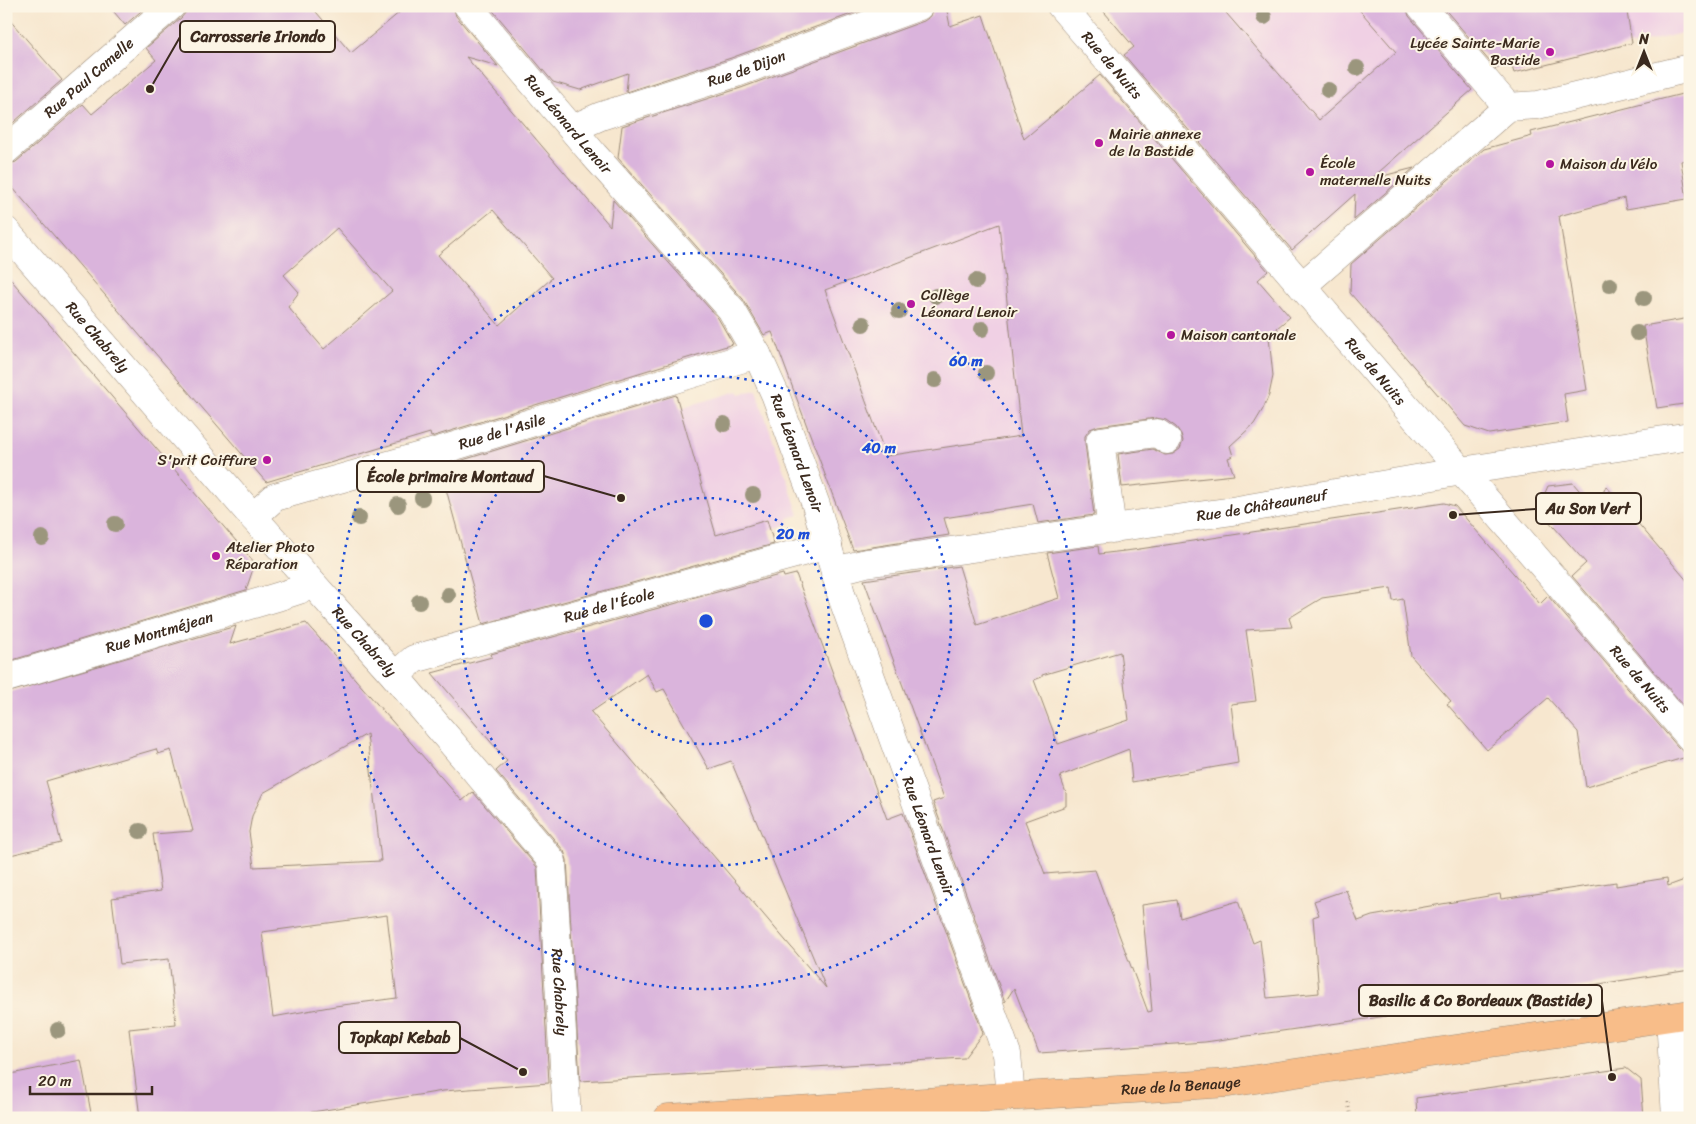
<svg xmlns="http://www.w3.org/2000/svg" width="1696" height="1124" viewBox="0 0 1696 1124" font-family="Sriracha,sans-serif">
<rect width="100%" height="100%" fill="#fcf5e5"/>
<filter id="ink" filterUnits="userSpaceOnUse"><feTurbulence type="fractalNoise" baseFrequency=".02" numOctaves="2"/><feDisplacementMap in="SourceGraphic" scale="10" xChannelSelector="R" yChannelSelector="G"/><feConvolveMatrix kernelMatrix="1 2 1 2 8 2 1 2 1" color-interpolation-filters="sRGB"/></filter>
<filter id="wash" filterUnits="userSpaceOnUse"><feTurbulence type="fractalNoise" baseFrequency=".0096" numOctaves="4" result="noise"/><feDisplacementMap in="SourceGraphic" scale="20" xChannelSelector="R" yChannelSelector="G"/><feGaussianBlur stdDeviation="1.12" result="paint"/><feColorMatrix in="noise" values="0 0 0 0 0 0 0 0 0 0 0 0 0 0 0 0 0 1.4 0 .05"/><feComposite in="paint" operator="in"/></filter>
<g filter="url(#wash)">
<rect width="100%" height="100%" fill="#f7e7cf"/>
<g fill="#f0d0e4">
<path d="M1099,6H1377L1459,101L1300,243Z"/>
<path d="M1456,6H1690V31L1516,74Z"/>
<path d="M699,113L1022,133L1091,495L846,533L764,312L620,144V140Z"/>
<path d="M756,390L799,515L788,518L789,524L479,610L443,480L738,391L740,394Z"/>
</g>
<g id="blocks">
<g fill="#dab4dc" fill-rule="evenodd">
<path d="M109,6H147L125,25Z"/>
<path d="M186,6H311L351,53L407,6H453L456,16L498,66L466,57L610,226L613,200L718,318L733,344L431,437L430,433L266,482L6,180V165L16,162L83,104L92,114L156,60L146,48L181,18L186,12ZM493,210L552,278L499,325L438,255ZM337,228L392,291L324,349L288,307L299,292L284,275Z"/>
<path d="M489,6H873L731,58L626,92L628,73L580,90L553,82Z"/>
<path d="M934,6H946L950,26L983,15L1024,139L1100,75L1268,271L1258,280L1290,317L1277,328L1278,330L1269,337L1273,376L1269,395L1263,409L1254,424L1230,446L1233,456L1228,458L1234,475L1122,487L1118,454L1153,449L1165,455L1173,454L1180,449L1183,441L1181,434L1176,427L1166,420L1156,418L1098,426L1090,429L1085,436V443L1094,515L1038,523L1033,504L944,518L949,535L853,550L772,332L764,335L743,299L618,158L622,126L741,88L924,21L931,16ZM999,224L1021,436L886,456L825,290Z"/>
<path d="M1099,6H1220L1319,120L1396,52L1356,6H1406L1409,16L1472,90L1371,179L1414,168L1354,220L1355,194L1292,250L1124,55L1134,47Z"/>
<path d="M1442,6H1626L1632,43L1514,73L1509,57L1496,69Z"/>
<path d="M6,16L62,80L6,129Z"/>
<path d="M1690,92V159L1681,161L1687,199L1626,209L1624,198L1559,216L1587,390L1564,394L1568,422L1489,434L1465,426L1350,293L1351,264L1484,149L1532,136L1531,132Z"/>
<path d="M6,274L255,563L246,590L6,662Z"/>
<path d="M1690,318V403L1657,408L1643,326Z"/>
<path d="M676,395L716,535L767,520L774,544L483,624L440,467Z"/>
<path d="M1573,483L1596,510L1606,486L1690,584V713L1572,576L1586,563L1538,509L1548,486Z"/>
<path d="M1444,503L1455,506L1540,604L1548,596L1678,747L1684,752H1690V756L1586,787L1578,732L1548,698L1487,750L1447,704L1451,701L1411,656L1403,599L1393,601L1391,588L1322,598L1289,618L1292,627L1246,630L1256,701L1231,704L1238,763L1132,782L1129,749L1060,776L1066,793V806L1025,821L1045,874L1095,870L1148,1012L1152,1011L1142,905L1177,900L1180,918L1238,901L1253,943L1260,940L1267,998L1319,993L1313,917L1319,915L1314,901L1346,890L1358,921L1372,916L1500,894L1501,899L1616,882V886L1667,878L1668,886L1690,878V970L1436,1009L1205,1042L1039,1053L1014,988L1005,1002L933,802L944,798L864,580L959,566L977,625L1059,598L1047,553L1098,546L1099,554L1133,550ZM1120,652L1129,720L1058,744L1034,680L1042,677V675Z"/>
<path d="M783,574L784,577L796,574L887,819L903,813L983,1033L964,1058L580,1081L567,860L564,851L496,771L507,761L432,673L492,657L491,654ZM647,674L657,692L664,689L709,769L731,761L826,988L591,712Z"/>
<path d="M306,623L462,801L473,792L537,867L549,1083L443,1091L275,1118H140L129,1029L176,1024L169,959L120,964L112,898L161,891L153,834L193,831L171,750L158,754L156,749L46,781L55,813L54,814L61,843L6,856V693L236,626L230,644ZM367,734L381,861L254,867L249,832L252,816L263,793ZM387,915L397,998L335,1006L273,1017L262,932Z"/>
<path d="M81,1060L92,1118H6V1075Z"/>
<path d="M1626,1068L1641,1080L1644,1118H1417L1416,1098Z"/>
</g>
</g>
</g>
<g filter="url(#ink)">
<use href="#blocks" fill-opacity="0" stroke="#998876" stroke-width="1"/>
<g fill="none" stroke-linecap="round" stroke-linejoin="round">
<defs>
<g id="minor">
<path id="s1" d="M468,6L594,155L731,309L757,354L775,394L816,505L842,597L1007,1054L1011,1096"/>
<path id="s2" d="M1061,6L1690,737"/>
<path d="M1421,6L1508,107"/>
<path id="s3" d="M575,132L585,123L601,116L736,73L919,6"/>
<path id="s4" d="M6,150L171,6"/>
<path id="s5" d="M6,231L253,517L395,676L552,861L567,1118"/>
<path d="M1302,286L1508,107L1538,105L1690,68"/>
<path id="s6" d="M253,517L275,497L435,452L757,354"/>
<path d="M1112,529L1100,441L1157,433L1167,440"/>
<path id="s7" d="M835,571L866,563L1226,512L1462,471L1690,436"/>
<path id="s8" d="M395,676L414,659L828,545"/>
<path id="s9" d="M6,678L277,597L299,590L309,582"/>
<path d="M1670,1017L1676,1118"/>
</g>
<g id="major">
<path id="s10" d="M668,1118L1229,1083L1690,1014"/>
</g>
</defs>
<use href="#minor" stroke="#998876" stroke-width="29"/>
<use href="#major" stroke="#998876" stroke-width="29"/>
<path stroke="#998876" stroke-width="3" stroke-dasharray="1 4" stroke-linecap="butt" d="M1348,1102L1351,1118"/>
<use href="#minor" stroke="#fff" stroke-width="28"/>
<use href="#major" stroke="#f8bd89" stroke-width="28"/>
</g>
<g fill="#9b967d">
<circle cx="1264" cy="17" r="8"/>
<circle cx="1357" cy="68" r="8"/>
<circle cx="1328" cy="90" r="8"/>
<circle cx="976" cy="281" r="8"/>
<circle cx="1610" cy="285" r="8"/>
<circle cx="936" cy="296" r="8"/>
<circle cx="1644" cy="298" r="8"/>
<circle cx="899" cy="311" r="8"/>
<circle cx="863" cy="324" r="8"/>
<circle cx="982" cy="329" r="8"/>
<circle cx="1637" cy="333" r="8"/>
<circle cx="986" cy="373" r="8"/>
<circle cx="935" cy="380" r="8"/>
<circle cx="724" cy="424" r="8"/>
<circle cx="753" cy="495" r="8"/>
<circle cx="422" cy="498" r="8"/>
<circle cx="398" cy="505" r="8"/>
<circle cx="359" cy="518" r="8"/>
<circle cx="115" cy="524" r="8"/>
<circle cx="42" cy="538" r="8"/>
<circle cx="448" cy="595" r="8"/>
<circle cx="419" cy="602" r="8"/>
<circle cx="140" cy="831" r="8"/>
<circle cx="58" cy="1030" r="8"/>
</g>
</g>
<g fill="none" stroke="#1d4ed8" stroke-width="2.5" stroke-dasharray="2.5 5">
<circle cx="706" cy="621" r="123"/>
<circle cx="706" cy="621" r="245"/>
<circle cx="706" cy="621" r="368"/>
</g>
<g fill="#b5179e" stroke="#fcf5e5" stroke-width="2">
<circle cx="1550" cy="52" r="5"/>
<circle cx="1099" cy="143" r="5"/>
<circle cx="1550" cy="164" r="5"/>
<circle cx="1310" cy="172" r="5"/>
<circle cx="911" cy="304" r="5"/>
<circle cx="1171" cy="335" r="5"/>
<circle cx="267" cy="460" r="5"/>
<circle cx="216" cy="556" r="5"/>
</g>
<g text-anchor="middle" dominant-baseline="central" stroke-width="4" stroke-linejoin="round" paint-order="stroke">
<g font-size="15" fill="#3b2a1e" stroke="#fcf5e5" text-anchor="start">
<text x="1540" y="43" text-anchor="end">Lycée Sainte-Marie<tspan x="1540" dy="17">Bastide</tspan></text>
<text x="1109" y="134">Mairie annexe<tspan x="1109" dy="17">de la Bastide</tspan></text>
<text x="1320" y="163">École<tspan x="1320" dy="17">maternelle Nuits</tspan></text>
<text x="1560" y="164">Maison du Vélo</text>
<text x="921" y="295">Collège<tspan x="921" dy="17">Léonard Lenoir</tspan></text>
<text x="1181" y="335">Maison cantonale</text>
<text x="257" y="460" text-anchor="end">S'prit Coiffure</text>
<text x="226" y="547">Atelier Photo<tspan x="226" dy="17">Réparation</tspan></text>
</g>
<g font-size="15" fill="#3b2a1e" stroke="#fcf5e5">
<text stroke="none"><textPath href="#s2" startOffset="78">Rue de Nuits</textPath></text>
<text stroke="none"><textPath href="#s3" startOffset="184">Rue de Dijon</textPath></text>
<text stroke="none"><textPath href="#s4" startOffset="110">Rue Paul Camelle</textPath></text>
<text stroke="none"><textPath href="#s1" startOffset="155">Rue Léonard Lenoir</textPath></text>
<text stroke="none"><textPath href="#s5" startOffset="140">Rue Chabrely</textPath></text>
<text stroke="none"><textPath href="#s2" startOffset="482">Rue de Nuits</textPath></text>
<text stroke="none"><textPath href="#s6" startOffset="266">Rue de l'Asile</textPath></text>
<text stroke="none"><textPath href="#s1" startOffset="560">Rue Léonard Lenoir</textPath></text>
<text stroke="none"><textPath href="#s7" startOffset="432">Rue de Châteauneuf</textPath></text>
<text stroke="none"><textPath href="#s8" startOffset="228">Rue de l'École</textPath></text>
<text stroke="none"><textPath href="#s9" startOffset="160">Rue Montméjean</textPath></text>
<text stroke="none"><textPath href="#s5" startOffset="545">Rue Chabrely</textPath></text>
<text stroke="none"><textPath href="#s2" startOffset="888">Rue de Nuits</textPath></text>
<text stroke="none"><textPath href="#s1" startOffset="965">Rue Léonard Lenoir</textPath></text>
<text stroke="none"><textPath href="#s5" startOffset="965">Rue Chabrely</textPath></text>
<text stroke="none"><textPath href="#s10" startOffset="514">Rue de la Benauge</textPath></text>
</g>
</g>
<circle cx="706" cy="621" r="8" fill="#1d4ed8" stroke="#fcf5e5" stroke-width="2.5"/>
<g font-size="15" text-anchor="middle" font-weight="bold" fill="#1d4ed8" stroke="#fcf5e5" stroke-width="4" stroke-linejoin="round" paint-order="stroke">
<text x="966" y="366">60 m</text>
<text x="879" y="453">40 m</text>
<text x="793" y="539">20 m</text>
</g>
<path fill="none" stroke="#3b2a1e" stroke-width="2" d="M150 89L180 37M621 498L544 476M1453 515L1536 509M1612 1077L1602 1001M523 1072L460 1038"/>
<g fill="#3b2a1e" stroke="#fcf5e5" stroke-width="2">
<circle cx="150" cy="89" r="5"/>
<circle cx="621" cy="498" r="5"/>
<circle cx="1453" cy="515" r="5"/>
<circle cx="1612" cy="1077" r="5"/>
<circle cx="523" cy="1072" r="5"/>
</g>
<g fill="#fcf5e5" stroke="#3b2a1e" stroke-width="2">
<rect x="180" y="21" width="155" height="31" rx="5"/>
<rect x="357" y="461" width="187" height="31" rx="5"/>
<rect x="1536" y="493" width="105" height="31" rx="5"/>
<rect x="1359" y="985" width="243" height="31" rx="5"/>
<rect x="339" y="1022" width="121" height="31" rx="5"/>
</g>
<g font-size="16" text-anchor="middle" font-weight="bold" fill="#3b2a1e">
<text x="258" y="42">Carrosserie Iriondo</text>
<text x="450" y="482">École primaire Montaud</text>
<text x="1588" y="514">Au Son Vert</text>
<text x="1480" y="1006">Basilic &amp; Co Bordeaux (Bastide)</text>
<text x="400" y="1043">Topkapi Kebab</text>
</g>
<rect width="1696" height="1124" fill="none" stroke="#fcf5e5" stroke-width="25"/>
<g transform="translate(1644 52)" stroke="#fcf5e5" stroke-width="4" paint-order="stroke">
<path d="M0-4L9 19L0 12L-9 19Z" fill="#3b2a1e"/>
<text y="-8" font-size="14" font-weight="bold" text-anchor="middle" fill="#3b2a1e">N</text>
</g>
<path d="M30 1086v8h122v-8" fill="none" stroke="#3b2a1e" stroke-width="2.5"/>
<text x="38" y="1086" font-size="15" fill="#3b2a1e" stroke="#fcf5e5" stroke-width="4" paint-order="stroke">20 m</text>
</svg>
